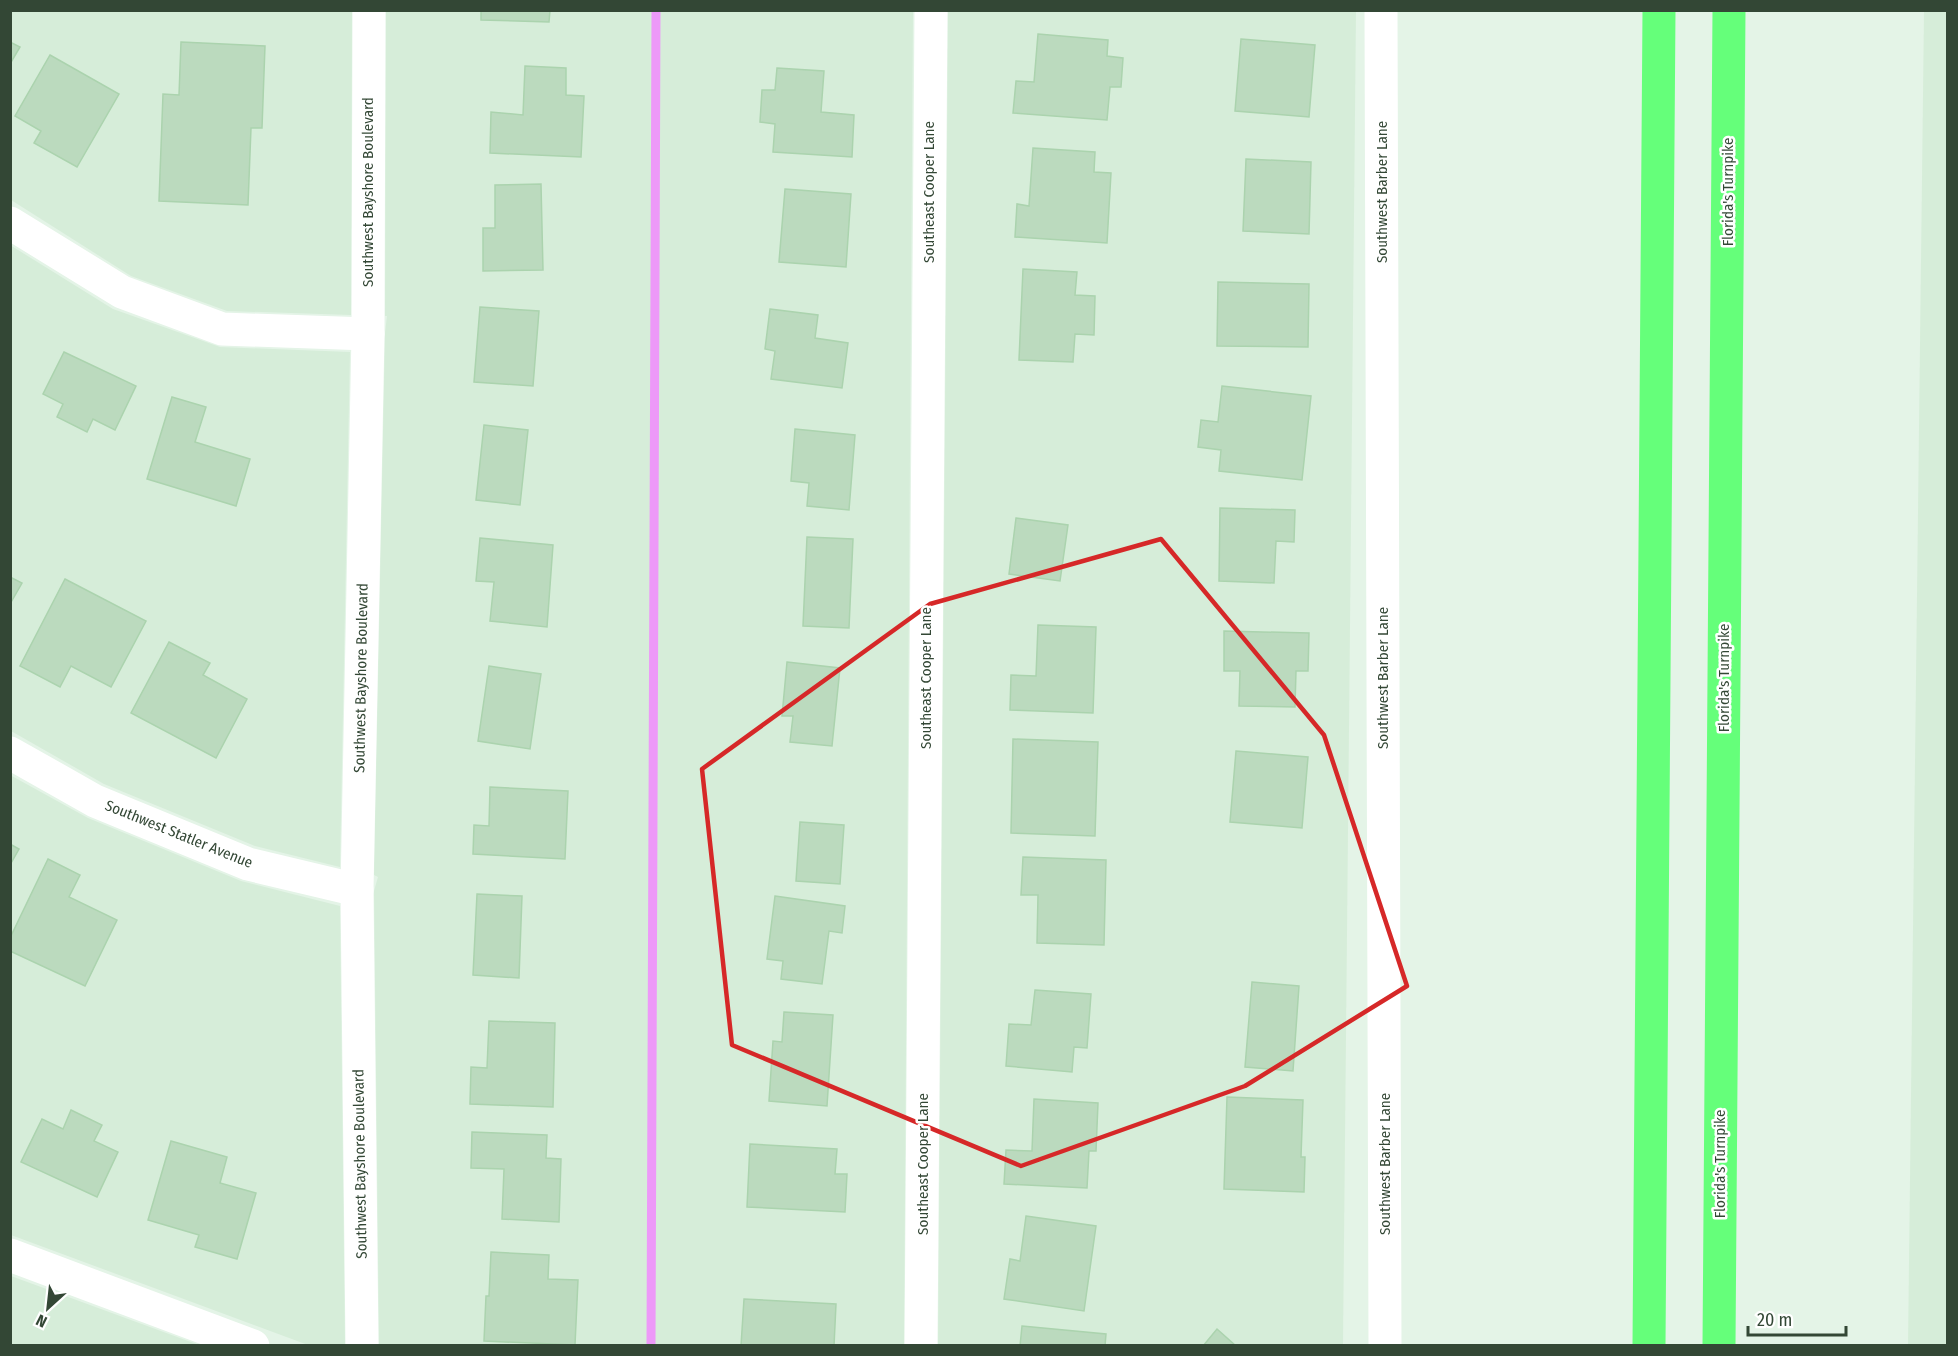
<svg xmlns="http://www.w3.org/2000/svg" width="1958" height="1356" viewBox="0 0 1958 1356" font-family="'Fira Sans Condensed',sans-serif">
<rect width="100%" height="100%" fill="#e4f4e7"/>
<g fill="#d6edd9">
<path d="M1947,10L1948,1345L1908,1346L1924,11Z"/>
<path d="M10,11H352L351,315L227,311L131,276L11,200Z"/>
<path d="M386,11H913L904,1345H379L374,891L378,877L374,875L385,333L387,316H385Z"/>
<path d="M948,11H1356L1343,1345L938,1346Z"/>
<path d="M10,245L113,309L220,347L350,352L340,867L255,846L104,784L11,731Z"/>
<path d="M10,775L88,818L241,881L340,906L345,1345H308L11,1235Z"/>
<path d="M10,1276H11L199,1345H11Z"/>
</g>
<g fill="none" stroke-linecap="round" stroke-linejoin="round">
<path stroke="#ed99f8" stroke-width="9" d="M651,1346L656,10"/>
</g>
<g fill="#bbdabe" stroke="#abd3ae" stroke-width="1.5">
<path d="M481,10H550L549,22L481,20Z"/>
<path d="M1038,34L1108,40L1107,56L1123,58L1121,87H1110L1107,120L1013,113L1016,81L1034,82Z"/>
<path d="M1241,39L1315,45L1309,117L1235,111Z"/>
<path d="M10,42L20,47L10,64Z"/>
<path d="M181,42L265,46L262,128H251L248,205L159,201L163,94L179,95Z"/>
<path d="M50,55L119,94L77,167L34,143L41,131L15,116Z"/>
<path d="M525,66L566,68V95L584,96L581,157L490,153L491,112L523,115Z"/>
<path d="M777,68L824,71L821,112L854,115L852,157L773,152L775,124L760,122L762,90H775Z"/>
<path d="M1033,148L1095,152L1094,172L1111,173L1107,243L1015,237L1017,204L1029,206Z"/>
<path d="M1246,159L1311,162L1309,234L1243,231Z"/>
<path d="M541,184L543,270L483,271V228H495V185Z"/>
<path d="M785,189L851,194L846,267L779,262Z"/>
<path d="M1023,269L1077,272L1075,295L1095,296L1094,335L1075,334L1073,362L1019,360Z"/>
<path d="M1218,282L1309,284L1308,347L1217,346Z"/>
<path d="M480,307L539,311L533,386L474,382Z"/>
<path d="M770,309L818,315L815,338L848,343L842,388L771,379L775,351L765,349Z"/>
<path d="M64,352L136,386L115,430L93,419L87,432L57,417L63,404L43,394Z"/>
<path d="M1222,386L1311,396L1302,480L1219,471L1221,450L1198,447L1201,420L1218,422Z"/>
<path d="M172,397L206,407L195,442L250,459L236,506L147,479Z"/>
<path d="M484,425L528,430L520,505L476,500Z"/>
<path d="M795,429L855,435L849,510L807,506L809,483L791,481Z"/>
<path d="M1220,508L1295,510L1294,542L1276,541L1274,583L1219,581Z"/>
<path d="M1016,518L1068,525L1060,581L1009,574Z"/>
<path d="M807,537L853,539L849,628L803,626Z"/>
<path d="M480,538L553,545L547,627L490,621L494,582L476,581Z"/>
<path d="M10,577L22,583L10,604Z"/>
<path d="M65,579L146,621L111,687L71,666L60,687L20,666Z"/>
<path d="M1038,625L1096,627L1093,713L1010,710L1011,675L1036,676Z"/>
<path d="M1224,631L1309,633L1308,671H1296L1295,707L1239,706L1240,671H1224Z"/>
<path d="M169,642L210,663L203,675L247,699L216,758L131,713Z"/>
<path d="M787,662L840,668L832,746L790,742L793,716H782Z"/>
<path d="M489,666L541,674L530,749L478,741Z"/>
<path d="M1013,739L1098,742L1095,836L1011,833Z"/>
<path d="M1236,751L1308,757L1302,828L1230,822Z"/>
<path d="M490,787L568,791L565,859L473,854L474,825L489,826Z"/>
<path d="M800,822L844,825L840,884L796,881Z"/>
<path d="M10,844L19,849L10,865Z"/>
<path d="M1023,857L1106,860L1104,945L1037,943L1038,895H1021Z"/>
<path d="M48,859L80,875L69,897L117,920L85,986L10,951V938Z"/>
<path d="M477,894L522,896L519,978L473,975Z"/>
<path d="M775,896L845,906L842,933L829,931L822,984L781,979L783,961L767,959Z"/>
<path d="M1252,982L1299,986L1293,1071L1245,1067Z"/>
<path d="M1035,990L1091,994L1087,1048L1074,1047L1072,1072L1006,1066L1009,1024L1031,1025Z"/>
<path d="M784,1012L833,1015L827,1106L769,1101L773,1041L782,1042Z"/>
<path d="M489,1021L555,1023L553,1107L470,1104L471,1067L487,1068Z"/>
<path d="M1227,1097L1303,1100L1301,1157H1305L1304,1192L1224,1189Z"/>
<path d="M1034,1099L1098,1103L1096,1151H1089L1087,1188L1004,1184L1006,1150L1032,1151Z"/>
<path d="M71,1110L102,1125L94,1141L118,1152L97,1197L21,1162L42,1119L63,1129Z"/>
<path d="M472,1132L547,1135L546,1158L561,1159L559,1222L502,1219L504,1169L471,1168Z"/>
<path d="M171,1141L227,1157L220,1183L256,1193L237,1259L195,1247L199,1235L148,1220Z"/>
<path d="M750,1144L837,1149L835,1174H847L845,1212L747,1207Z"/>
<path d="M1026,1216L1096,1226L1084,1311L1004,1299L1010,1259L1020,1261Z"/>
<path d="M491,1252L549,1255L548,1279L578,1280L575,1345L484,1341L486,1296H489Z"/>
<path d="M744,1299L836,1304L834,1346H741Z"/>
<path d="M1022,1326L1106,1334L1105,1346H1020Z"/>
<path d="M1217,1329L1236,1346H1203Z"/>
</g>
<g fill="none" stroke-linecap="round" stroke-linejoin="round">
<g stroke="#fff" stroke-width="33">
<path d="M1381,10L1385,1346"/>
<path d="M10,223L122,292L222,329L368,334"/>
<path d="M10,753L95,801L248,864L357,890"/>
<path d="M10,1255L253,1346"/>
<path d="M362,1346L357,890L368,334L369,10"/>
<path d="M921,1346L931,10"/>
</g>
<g stroke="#65ff7a" stroke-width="33">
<path d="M1649,1346L1659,10"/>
<path d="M1719,1346L1729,10"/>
</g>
</g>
<path fill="none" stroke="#d62828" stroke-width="4.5" stroke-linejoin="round" d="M1161,539L1324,735L1407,986L1245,1086L1021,1166L732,1045L702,769L930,604Z"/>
<g text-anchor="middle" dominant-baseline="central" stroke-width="5" stroke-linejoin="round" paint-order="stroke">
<g font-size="15" fill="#334735" stroke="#fff">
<text transform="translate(368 192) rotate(-90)">Southwest Bayshore Boulevard</text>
<text transform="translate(929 192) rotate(-90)">Southeast Cooper Lane</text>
<text transform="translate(1382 192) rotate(-90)">Southwest Barber Lane</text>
<text transform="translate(1728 192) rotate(-90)">Florida's Turnpike</text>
<text transform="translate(361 678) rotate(-89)">Southwest Bayshore Boulevard</text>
<text transform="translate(926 678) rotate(-90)">Southeast Cooper Lane</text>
<text transform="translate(1383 678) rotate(-90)">Southwest Barber Lane</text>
<text transform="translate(1724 678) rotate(-90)">Florida's Turnpike</text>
<text transform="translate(179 834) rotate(22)">Southwest Statler Avenue</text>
<text transform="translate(360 1164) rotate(-91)">Southwest Bayshore Boulevard</text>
<text transform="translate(923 1164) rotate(-90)">Southeast Cooper Lane</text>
<text transform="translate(1385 1164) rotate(-90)">Southwest Barber Lane</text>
<text transform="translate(1720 1164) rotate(-90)">Florida's Turnpike</text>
</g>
</g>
<rect width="1958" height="1356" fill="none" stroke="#334735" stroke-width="24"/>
<g transform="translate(48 1308) rotate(207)" stroke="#ffffff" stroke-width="4.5" paint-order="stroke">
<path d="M0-4.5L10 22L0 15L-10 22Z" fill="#334735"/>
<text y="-9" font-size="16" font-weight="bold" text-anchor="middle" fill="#334735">N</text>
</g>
<path d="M1748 1326v9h98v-9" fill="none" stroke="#334735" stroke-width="3"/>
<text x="1757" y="1326" font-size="18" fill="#334735" stroke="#ffffff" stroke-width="4.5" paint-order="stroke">20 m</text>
</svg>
